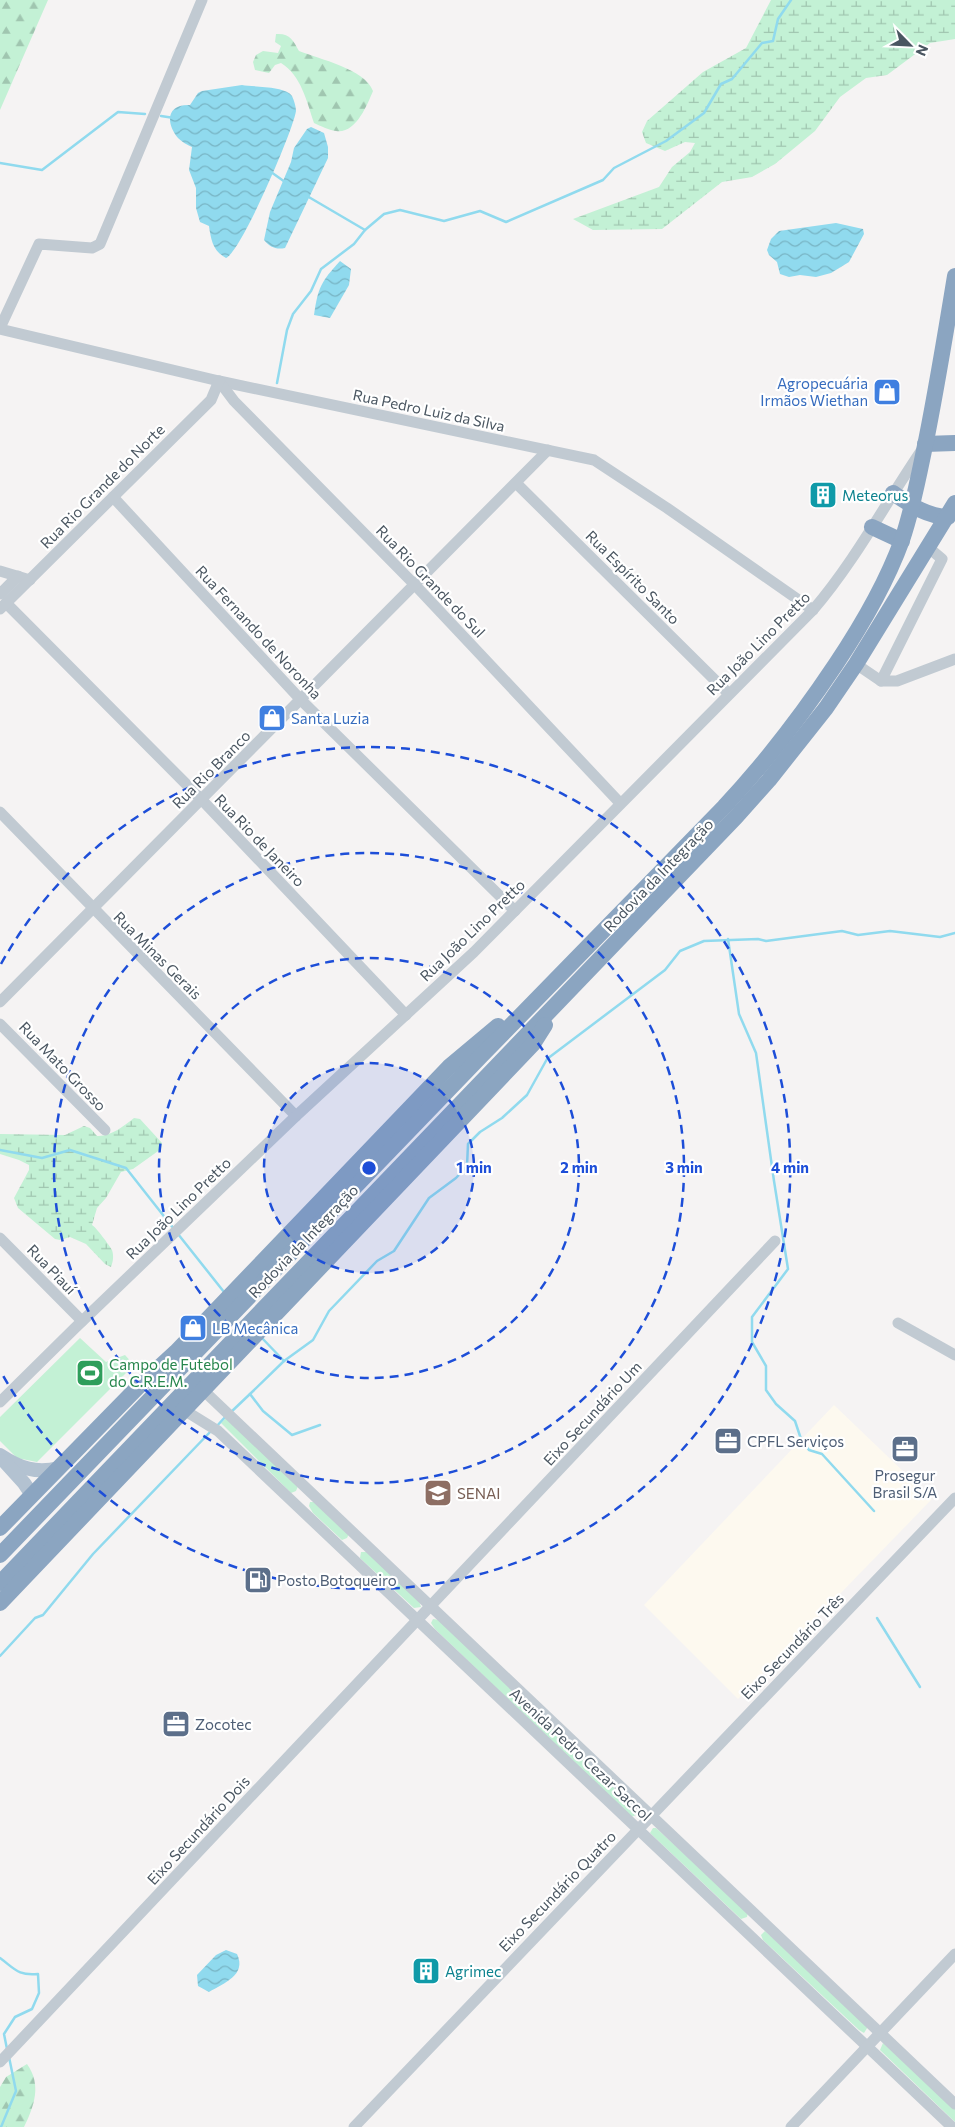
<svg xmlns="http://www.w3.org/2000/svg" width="955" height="2127" viewBox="0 0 955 2127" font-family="Commissioner,sans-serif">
<defs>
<pattern id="forest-firs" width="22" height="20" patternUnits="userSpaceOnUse" patternTransform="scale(1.25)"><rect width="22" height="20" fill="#c3f1d5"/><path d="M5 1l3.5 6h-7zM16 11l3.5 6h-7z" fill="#a0c6b0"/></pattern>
<pattern id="wetland-marsh" width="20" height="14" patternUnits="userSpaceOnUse" patternTransform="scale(1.25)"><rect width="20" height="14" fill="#c3f1d5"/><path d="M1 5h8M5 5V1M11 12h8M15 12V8" fill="none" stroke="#a0c6b0"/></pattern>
<pattern id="water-waves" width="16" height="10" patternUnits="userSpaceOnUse" patternTransform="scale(1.25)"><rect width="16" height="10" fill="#90daee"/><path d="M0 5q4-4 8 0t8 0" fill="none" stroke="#78b4c4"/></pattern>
</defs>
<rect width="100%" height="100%" fill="#f5f3f3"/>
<path fill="#fdf9ef" d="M834,1405L932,1499L738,1699L644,1605Z"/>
<g fill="#c3f1d5">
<path d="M80,1338L106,1362L125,1355L134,1365L37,1462L17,1458L0,1441V1417Z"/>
<path d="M227,1417L298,1486L296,1491L291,1493L221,1423Z"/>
<path d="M310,1502H315L349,1534L347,1538L342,1540L313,1513L309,1506Z"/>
<path d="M361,1552H367L419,1601L421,1607L414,1608L360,1558Z"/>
<path d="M433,1619L439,1620L638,1811L636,1815L631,1817L435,1629L431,1623Z"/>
<path d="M653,1828H656L748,1912L747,1917L741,1919L650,1833Z"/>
<path d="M765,1931L869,2025L864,2033L859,2030L763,1940L761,1935Z"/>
<path d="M883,2043L955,2107V2122L880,2050Z"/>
</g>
<g fill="url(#forest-firs)">
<path d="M0,0H48L0,110Z"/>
<path d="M276,34C290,33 293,40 299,51C319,59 365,69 373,91C367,105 356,134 336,131C328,130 321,126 314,123C307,102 301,75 281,63L275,65L269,73L255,70L253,62L256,55L263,51L278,53L281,46L275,42Z"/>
<path d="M27,2064C42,2085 34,2106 24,2127H0V2087L6,2077Z"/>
</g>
<g fill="url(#wetland-marsh)">
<path d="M771,0H955V39L930,43L887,75L866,78L840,97L815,131L775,164L752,177L722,182L662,229L593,230L573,219L659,187L672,167L690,152L695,143L685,142L665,151L646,143L642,132L647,121L703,72L746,48Z"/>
<path d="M134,1118L140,1119L162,1143L161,1149L133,1169L121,1172L106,1198L97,1208L92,1225C95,1226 110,1246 112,1250C114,1256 113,1262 111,1267L105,1264L86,1244L70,1237L60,1240L55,1239L18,1208L14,1198L29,1170V1165L19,1160L0,1154V1134L65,1135L84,1126L90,1128L97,1136C110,1137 124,1126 134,1118Z"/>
</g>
<g fill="url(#water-waves)">
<path d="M242,85C253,87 286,86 292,96C294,100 296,107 296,111C293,131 241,252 226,258C213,251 211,240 209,226L200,222L196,208V188L189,170L192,147C187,145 182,142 178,138C165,122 167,104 190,105L198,93L202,91Z"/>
<path d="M311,127L324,133L328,147V158L285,248C276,250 270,247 264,240L270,212L291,162L294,148L307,129Z"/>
<path d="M836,223L863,229L864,234L849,262L831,273L816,277L800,275L789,277L780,274L777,262L769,255L767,250L771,239L779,231Z"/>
<path d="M340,261L351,269L349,285L330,318L314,315C318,287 321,282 340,261Z"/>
<path d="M226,1950L237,1954C247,1975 224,1983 209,1992L198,1986L197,1975L216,1955Z"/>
</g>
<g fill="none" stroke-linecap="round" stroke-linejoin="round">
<g stroke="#90daee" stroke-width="2.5">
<path d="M161,116L174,118"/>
<path d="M0,163L42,170L118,112L145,114"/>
<path d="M271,172L285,182"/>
<path d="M307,196L365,230"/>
<path d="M277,383L287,330L293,314L311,291L321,269L354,244L365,230L384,214L400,210L444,221L480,211L506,222L603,180L614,168L666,141L704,113L721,84L732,79L762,43L773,41L778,19L791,0"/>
<path d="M728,939L739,1014L756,1053L774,1181L788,1269L752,1317V1342L766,1366V1390L776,1404L795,1421L801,1439L809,1450L822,1454L874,1511"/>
<path d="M0,1150L42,1158L70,1150L126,1168L174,1229"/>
<path d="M178,1234L224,1292"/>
<path d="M261,1337L284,1361"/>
<path d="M230,1413L250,1394"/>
<path d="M320,1425L292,1435L263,1411L250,1394L284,1361L313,1340L329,1311L377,1261L394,1251L429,1198L456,1178L467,1166L468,1144L480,1132L502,1118L527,1095L547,1059L665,970L680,951L704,941L758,939L766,941L842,931L858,935L890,931L940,937L955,933"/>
<path d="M216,1427L226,1416"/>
<path d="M877,1618L920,1687"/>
<path d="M0,1656L35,1618L43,1615L93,1554L212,1430"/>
<path d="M0,1958C15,1969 18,1976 38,1974L39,1993L32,2009L15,2017L4,2034L7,2049"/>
<path d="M1,2127L16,2091L9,2057"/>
</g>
<g stroke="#c1cad2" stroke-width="11">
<path d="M0,328L39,244L92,248L100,244L202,0"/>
<path d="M0,329L219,381L594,460L667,508L813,610"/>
<path d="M219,381L234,401L415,585L620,803"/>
<path d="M516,483L729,694"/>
<path d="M113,497L301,700L515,911"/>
<path d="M0,571L30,580"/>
<path d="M0,594L18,576"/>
<path d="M6,603L202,800L406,1015"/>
<path d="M0,609L211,400L219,381"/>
<path d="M856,664L881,681H897L955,659"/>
<path d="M881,681L942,559L929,548"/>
<path d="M0,812L296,1116"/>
<path d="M0,1002L548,450"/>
<path d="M0,1024L105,1130"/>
<path d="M0,1238L82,1321"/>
<path d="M898,1323L955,1355"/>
<path d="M203,1390L955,2104"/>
<path d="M0,1402L75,1328L296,1116L474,952L813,610C855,561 885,504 921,451"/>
<path d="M184,1410L218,1431L952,2127"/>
<path d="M0,2062L775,1241"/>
<path d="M354,2127L955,1498"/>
<path d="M791,2127L955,1954"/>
</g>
<g stroke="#b3c2d1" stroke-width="14">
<path d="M0,1455C20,1468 36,1474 59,1468"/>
<path d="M4,1461L24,1483L32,1495"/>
</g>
<g stroke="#8ba5c1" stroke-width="16">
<path d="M925,444L955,443"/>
<path d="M893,493C911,505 926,516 948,517"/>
<path d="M872,527L902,541"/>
<path d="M0,1528L139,1386L176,1352L449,1067L498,1026"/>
<path d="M0,1555L481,1056L724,807C766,762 802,715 836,664C862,625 886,584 902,540C913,508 919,474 926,441C937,386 946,331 955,276"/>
<path d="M0,1583L736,817L769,780L826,708L856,664L955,503"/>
<path d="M0,1603L533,1044L545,1025"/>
</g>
</g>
<circle cx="369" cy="1168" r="105" fill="#1d4ed8" fill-opacity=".12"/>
<g fill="none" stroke="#1d4ed8" stroke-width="2.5" stroke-dasharray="9 6">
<circle cx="369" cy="1168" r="105"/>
<circle cx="369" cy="1168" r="210"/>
<circle cx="369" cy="1168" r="315"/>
<path d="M1 964A421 421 0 1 1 1 1372"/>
</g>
<defs>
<symbol id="shop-square" viewBox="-11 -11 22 22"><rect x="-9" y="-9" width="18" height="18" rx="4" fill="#3f7fe0" stroke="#fff"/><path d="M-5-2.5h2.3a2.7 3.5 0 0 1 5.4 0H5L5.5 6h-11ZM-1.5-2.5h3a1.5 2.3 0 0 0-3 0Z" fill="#fff"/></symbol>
<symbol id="building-square" viewBox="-11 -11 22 22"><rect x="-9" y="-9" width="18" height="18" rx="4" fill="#0f9aa8" stroke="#fff"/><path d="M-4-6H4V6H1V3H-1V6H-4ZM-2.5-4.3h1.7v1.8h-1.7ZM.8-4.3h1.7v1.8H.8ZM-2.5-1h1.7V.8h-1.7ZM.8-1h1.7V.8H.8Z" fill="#fff"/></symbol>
<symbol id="stadium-square" viewBox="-11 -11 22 22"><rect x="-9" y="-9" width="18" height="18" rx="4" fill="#2e9e5b" stroke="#fff"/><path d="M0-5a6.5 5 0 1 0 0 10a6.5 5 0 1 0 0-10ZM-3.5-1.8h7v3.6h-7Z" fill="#fff"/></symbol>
<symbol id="office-square" viewBox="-11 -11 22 22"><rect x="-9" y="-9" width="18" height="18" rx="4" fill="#5c6f8a" stroke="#fff"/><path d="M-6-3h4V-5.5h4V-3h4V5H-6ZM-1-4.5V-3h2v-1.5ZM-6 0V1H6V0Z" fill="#fff"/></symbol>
<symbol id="university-square" viewBox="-11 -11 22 22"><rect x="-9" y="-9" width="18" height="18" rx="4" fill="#8d6e63" stroke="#fff"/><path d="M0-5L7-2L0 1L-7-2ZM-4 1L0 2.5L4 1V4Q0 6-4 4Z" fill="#fff"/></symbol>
<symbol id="fuel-square" viewBox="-11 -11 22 22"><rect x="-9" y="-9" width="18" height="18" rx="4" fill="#5c6f8a" stroke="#fff"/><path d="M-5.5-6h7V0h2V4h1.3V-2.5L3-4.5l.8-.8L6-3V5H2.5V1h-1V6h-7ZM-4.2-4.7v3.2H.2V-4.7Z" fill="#fff"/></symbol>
</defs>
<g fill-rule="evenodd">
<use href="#shop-square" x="871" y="376" width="32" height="32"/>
<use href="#building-square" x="807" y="479" width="32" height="32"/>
<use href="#shop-square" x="256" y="702" width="32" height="32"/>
<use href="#shop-square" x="177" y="1312" width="32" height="32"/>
<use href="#stadium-square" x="74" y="1357" width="32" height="32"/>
<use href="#office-square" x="712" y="1425" width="32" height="32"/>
<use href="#office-square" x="889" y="1433" width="32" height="32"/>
<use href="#university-square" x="422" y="1477" width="32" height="32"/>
<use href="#fuel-square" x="242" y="1564" width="32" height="32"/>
<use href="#office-square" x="160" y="1708" width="32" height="32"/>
<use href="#building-square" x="410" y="1955" width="32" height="32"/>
</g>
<g text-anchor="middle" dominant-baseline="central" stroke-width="4.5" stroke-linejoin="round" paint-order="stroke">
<g font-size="15" fill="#366cbe" stroke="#fff" text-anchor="start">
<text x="868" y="383" text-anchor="end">Agropecuária<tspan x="868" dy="17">Irmãos Wiethan</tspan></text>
<text x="291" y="718">Santa Luzia</text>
<text x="212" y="1328">LB Mecânica</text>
</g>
<g font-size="15" fill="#4a5661" stroke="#fff">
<text transform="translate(429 410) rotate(12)">Rua Pedro Luiz da Silva</text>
<text transform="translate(102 486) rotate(-45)">Rua Rio Grande do Norte</text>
<text transform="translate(633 577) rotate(45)">Rua Espírito Santo</text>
<text transform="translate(431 581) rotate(46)">Rua Rio Grande do Sul</text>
<text transform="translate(259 632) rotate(47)">Rua Fernando de Noronha</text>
<text transform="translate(758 643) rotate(-45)">Rua João Lino Pretto</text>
<text transform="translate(211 769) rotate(-45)">Rua Rio Branco</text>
<text transform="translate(260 840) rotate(46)">Rua Rio de Janeiro</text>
<text transform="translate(658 875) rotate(-46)">Rodovia da Integração</text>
<text transform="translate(472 930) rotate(-44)">Rua João Lino Pretto</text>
<text transform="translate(158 955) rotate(45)">Rua Minas Gerais</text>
<text transform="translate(63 1066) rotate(46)">Rua Mato Grosso</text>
<text transform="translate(178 1208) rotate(-44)">Rua João Lino Pretto</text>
<text transform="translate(303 1241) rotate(-46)">Rodovia da Integração</text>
<text transform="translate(52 1269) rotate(46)">Rua Piauí</text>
<text transform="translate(592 1413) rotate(-47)">Eixo Secundário Um</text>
<text transform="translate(792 1646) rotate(-46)">Eixo Secundário Três</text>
<text transform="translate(581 1754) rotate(43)">Avenida Pedro Cezar Saccol</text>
<text transform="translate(198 1830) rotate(-47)">Eixo Secundário Dois</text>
<text transform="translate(557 1891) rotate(-46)">Eixo Secundário Quatro</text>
</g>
<g font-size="15" fill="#0d838f" stroke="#fff" text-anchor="start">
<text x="842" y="495">Meteorus</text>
<text x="445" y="1971">Agrimec</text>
</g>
<g font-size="15" fill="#27864d" stroke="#fff" text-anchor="start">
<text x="109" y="1364">Campo de Futebol<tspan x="109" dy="17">do C.R.E.M.</tspan></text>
</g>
<g font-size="15" fill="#4e5e75" stroke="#fff" text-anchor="start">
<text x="747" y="1441">CPFL Serviços</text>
<text x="905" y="1475" text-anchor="middle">Prosegur<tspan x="905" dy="17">Brasil S/A</tspan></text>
<text x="277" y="1580">Posto Botoqueiro</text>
<text x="195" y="1724">Zocotec</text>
</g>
<g font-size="15" fill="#785e54" stroke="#fff" text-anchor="start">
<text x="457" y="1493">SENAI</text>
</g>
</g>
<circle cx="369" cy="1168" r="8" fill="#1d4ed8" stroke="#fff" stroke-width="2.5"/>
<g font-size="15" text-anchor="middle" font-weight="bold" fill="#1d4ed8" stroke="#fff" stroke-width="4.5" stroke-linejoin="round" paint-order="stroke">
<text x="474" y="1173">1 min</text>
<text x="579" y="1173">2 min</text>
<text x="684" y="1173">3 min</text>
<text x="790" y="1173">4 min</text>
</g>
<g transform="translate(910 45) rotate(114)" stroke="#ffffff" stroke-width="4" paint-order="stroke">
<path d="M0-4L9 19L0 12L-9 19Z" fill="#4a5661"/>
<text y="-8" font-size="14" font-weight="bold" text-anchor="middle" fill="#4a5661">N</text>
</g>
</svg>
